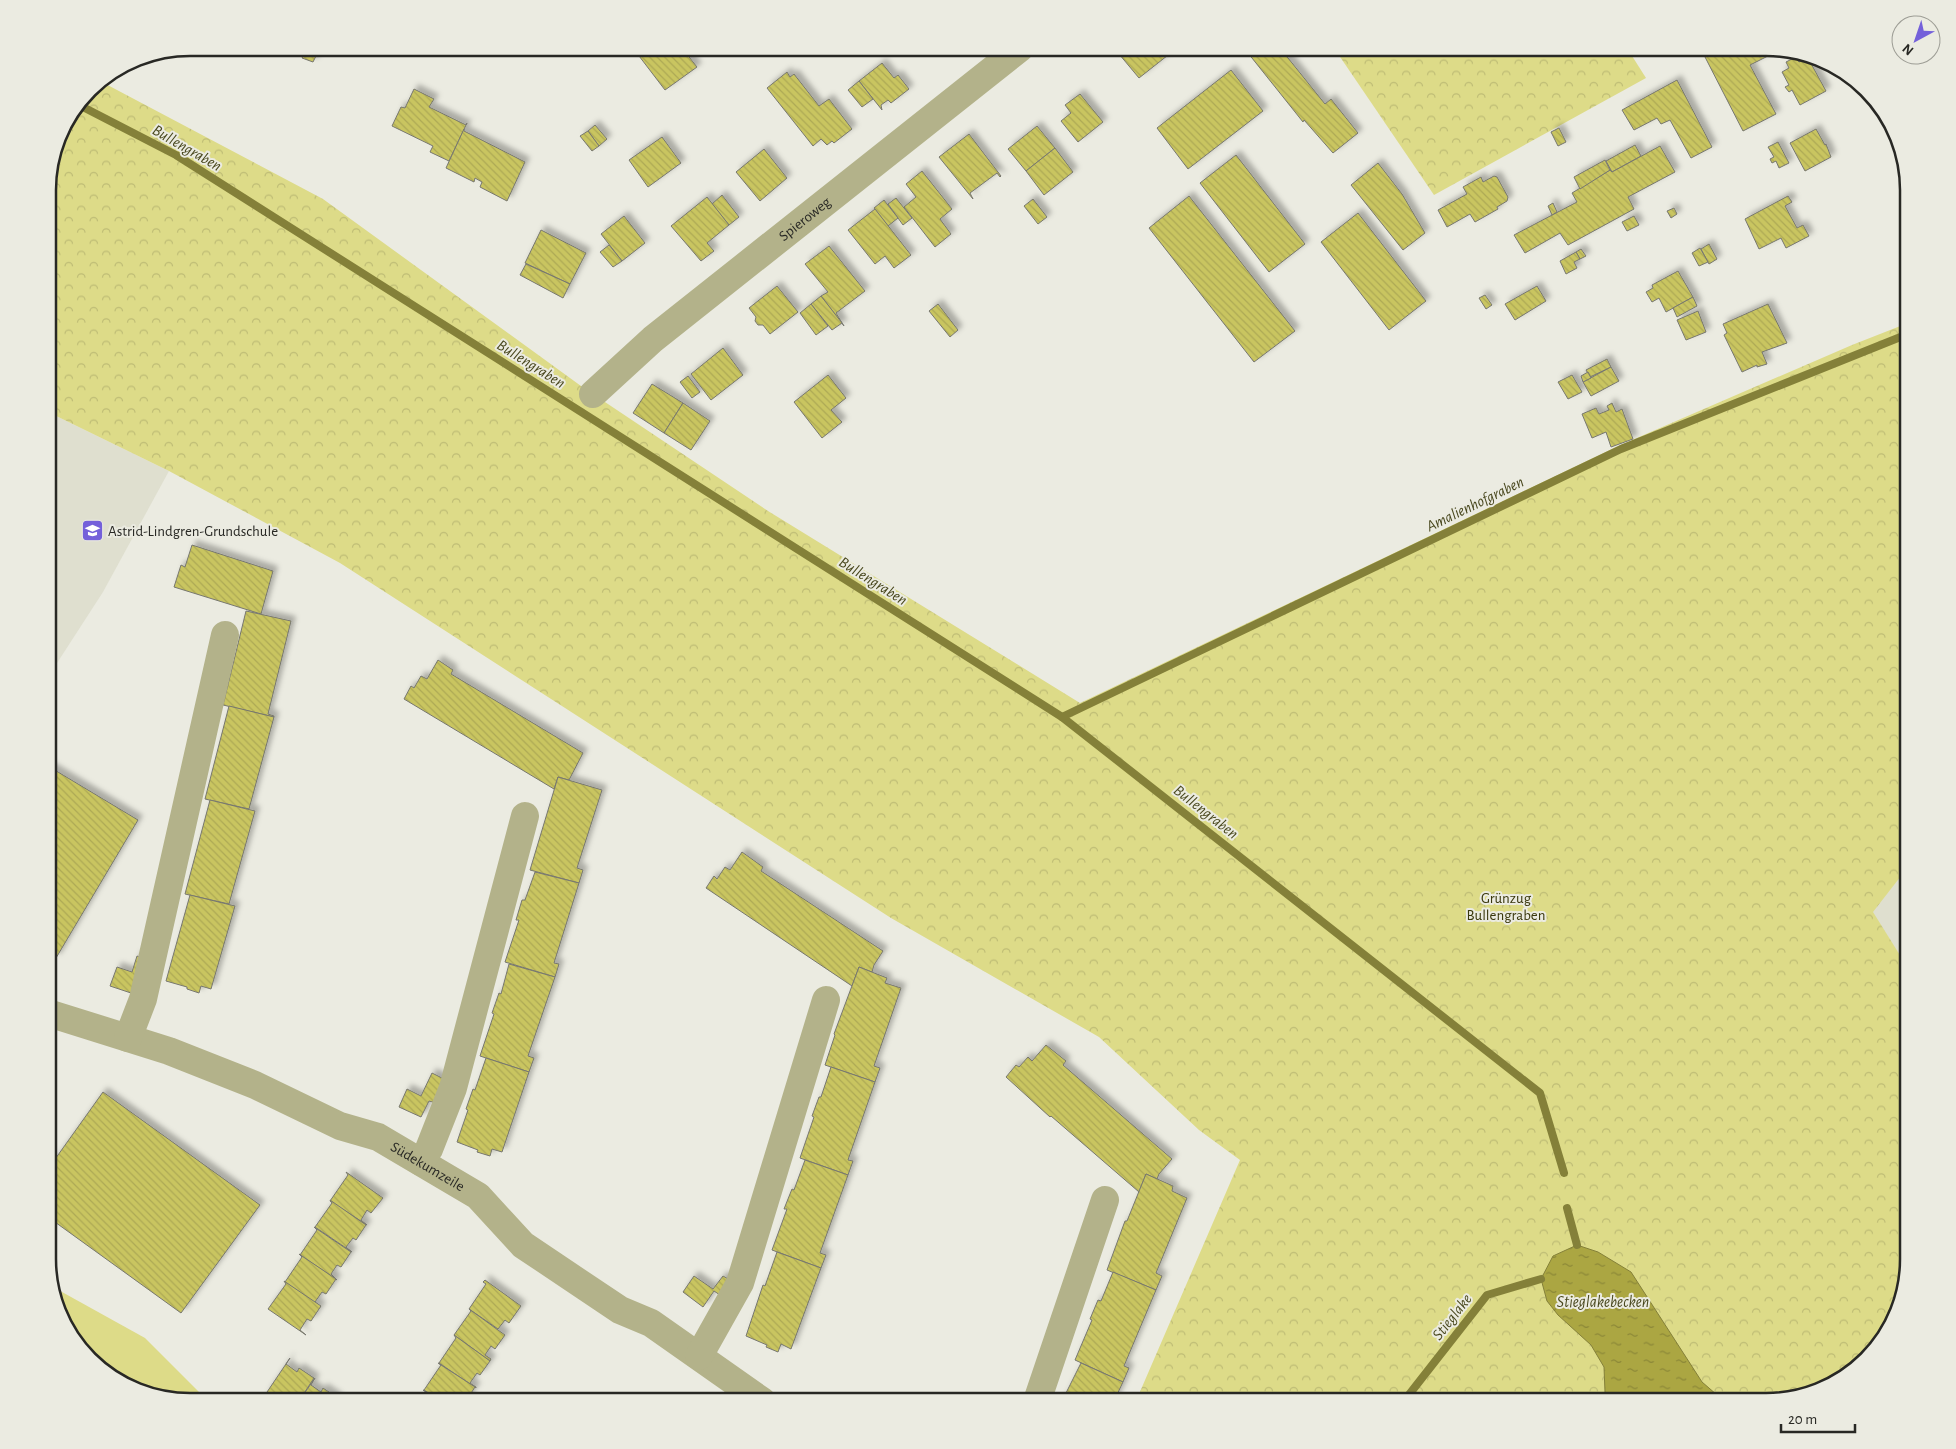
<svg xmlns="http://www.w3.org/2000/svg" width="1956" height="1449" viewBox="0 0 1956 1449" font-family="'Alegreya Sans',sans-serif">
<defs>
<pattern id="park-crowns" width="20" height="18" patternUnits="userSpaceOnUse" patternTransform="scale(1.25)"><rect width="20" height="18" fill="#dddb88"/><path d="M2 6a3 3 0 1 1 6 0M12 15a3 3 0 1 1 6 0" fill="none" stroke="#bebc75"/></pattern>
<pattern id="water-ripples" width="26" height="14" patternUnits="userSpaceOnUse" patternTransform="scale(1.25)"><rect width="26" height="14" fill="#aba642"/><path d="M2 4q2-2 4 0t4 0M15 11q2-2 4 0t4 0" fill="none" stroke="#8b8737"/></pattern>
<pattern id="building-back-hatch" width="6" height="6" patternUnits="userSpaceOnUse" patternTransform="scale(1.25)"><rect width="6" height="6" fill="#c9c561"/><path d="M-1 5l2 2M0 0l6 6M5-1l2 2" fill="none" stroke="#ada954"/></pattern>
<filter id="shadow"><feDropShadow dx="4.5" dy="-4.5" stdDeviation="2.5" flood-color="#0004"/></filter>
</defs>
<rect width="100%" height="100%" fill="#ebebe1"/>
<g fill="#dfdfcf">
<path d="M48,412L169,471L103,592L48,677Z"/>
<path d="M1908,867V968L1872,912Z"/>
</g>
<path fill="#dddb88" d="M53,1287L145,1338L208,1401H190L144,1394L103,1372L62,1322Z"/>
<g fill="url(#park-crowns)">
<path d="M1334,48H1627L1646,78L1434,195Z"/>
<path d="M100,81L323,199L581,386L768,511L1080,703L1616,447L1852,345L1908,323V867L1873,912L1908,968V1259L1901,1305L1879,1346L1829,1387L1766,1401H1136L1240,1160L1199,1130L1099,1037L891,918L340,563L169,471L48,412V180L62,127L96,83Z"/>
</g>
<path fill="url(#water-ripples)" stroke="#848039" d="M1577,1245L1598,1252L1631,1272L1702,1382L1724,1401H1610L1605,1392L1604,1367L1591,1345L1558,1315L1547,1301L1541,1279L1553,1256Z"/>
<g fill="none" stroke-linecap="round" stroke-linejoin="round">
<g stroke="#848039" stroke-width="8">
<path d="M79,105L176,155L1062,717L1540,1093L1564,1173"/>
<path d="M1062,717L1621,449L1908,334"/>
<path d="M1567,1208L1577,1245"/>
<path d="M1404,1401L1487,1295L1541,1279"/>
</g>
</g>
<g fill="url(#building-back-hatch)" stroke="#77776f" filter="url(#shadow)">
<path d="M307,48H320L313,62L302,58Z"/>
<path d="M642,48H682L697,67L665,90L636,52Z"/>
<path d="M1114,48H1177L1139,78Z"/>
<path d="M1244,48H1280L1325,104L1331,99L1358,133L1333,153L1304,120L1303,122Z"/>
<path d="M1724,48H1766L1770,55L1750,65L1776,114L1743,131L1705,57Z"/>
<path d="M1796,57L1799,62L1808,58L1826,91L1800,105L1792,90L1789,92L1785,87L1789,85L1782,72L1789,68L1786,62Z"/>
<path d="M882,63L894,78L898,75L909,89L891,103L888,100L881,105L882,110L859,81Z"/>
<path d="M1231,70L1263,111L1188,169L1157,128Z"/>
<path d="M787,72L790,77L794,74L819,106L829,99L852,129L834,143L832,141L827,145L821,139L813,146L767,88Z"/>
<path d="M1677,80L1712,147L1691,158L1670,120L1661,124L1657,118L1634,130L1622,110Z"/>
<path d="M859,81L873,99L862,107L848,90Z"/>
<path d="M414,89L434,99L429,107L466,125L467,123L449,161L430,152L433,146L392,126L401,107L405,108Z"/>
<path d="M1080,94L1103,122L1078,142L1061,121L1071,113L1065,105Z"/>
<path d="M595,125L607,139L599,146L588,131Z"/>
<path d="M1037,126L1055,148L1026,171L1008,149Z"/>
<path d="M1559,128L1566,142L1558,146L1551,132Z"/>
<path d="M464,129V131L525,162L507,201L480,187L482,182L475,178L474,182L446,168Z"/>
<path d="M1816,129L1825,145L1826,144L1831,157L1805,171L1790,143Z"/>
<path d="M588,131L599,146L592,151L580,136Z"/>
<path d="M969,134L1001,176L1000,177L997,173L970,193L973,199L939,157Z"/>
<path d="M662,137L681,163L648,187L629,160Z"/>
<path d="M1778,142L1789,163L1779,168L1776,161L1772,163L1770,159L1774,157L1768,147Z"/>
<path d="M1635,145L1641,156L1612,172L1606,161Z"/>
<path d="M1660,146L1675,172L1628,197L1634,209L1568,245L1560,233L1525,253L1514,235L1577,202L1572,193L1610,170L1612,172Z"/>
<path d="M1055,148L1073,172L1044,195L1026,171Z"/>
<path d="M764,149L787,178L760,201L736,172Z"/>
<path d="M1236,155L1305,244L1269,272L1200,183Z"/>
<path d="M1605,160L1610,170L1580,189L1574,177Z"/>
<path d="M1378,163L1402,194L1425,233L1403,250L1351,185Z"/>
<path d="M922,171L952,209L940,219L951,234L935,247L904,207L916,197L906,184Z"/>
<path d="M1494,176L1497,177L1508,197L1507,201L1497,207L1498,209L1475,222L1470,214L1447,227L1438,210L1467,194L1463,187L1481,177L1483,182Z"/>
<path d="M722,195L739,217L729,225L712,204Z"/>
<path d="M1189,196L1295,331L1254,362L1149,228Z"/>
<path d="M1788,196L1792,202L1785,206L1797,228L1803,225L1809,236L1786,248L1781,238L1759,249L1745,219Z"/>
<path d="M707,197L729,225L707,243L714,251L701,261L671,226Z"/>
<path d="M896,198L912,218L903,225L888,204Z"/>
<path d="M1033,199L1047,217L1038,224L1024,206Z"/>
<path d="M884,200L898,218L888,226L874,208Z"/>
<path d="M1553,203L1557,212L1552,215L1548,206Z"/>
<path d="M1674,208L1677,214L1671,218L1667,211Z"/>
<path d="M875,209L911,255L894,268L885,256L875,264L848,230Z"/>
<path d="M1358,213L1426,301L1389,330L1321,242Z"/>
<path d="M624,216L645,243L622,261L601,234Z"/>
<path d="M1634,216L1639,225L1627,231L1622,222Z"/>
<path d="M541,230L586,253L570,284L525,263Z"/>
<path d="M1709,244L1717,259L1709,264L1701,249Z"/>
<path d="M609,245L622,261L613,267L600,252Z"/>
<path d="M829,246L865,291L836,313L844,326L821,296L828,292L805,264Z"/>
<path d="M1700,248L1708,262L1699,266L1692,253Z"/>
<path d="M1581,249L1586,256L1580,259L1576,252Z"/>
<path d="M1576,252L1580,259L1574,262L1577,268L1566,274L1560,261Z"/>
<path d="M526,264L570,284L563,298L520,275Z"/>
<path d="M1678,271L1693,297L1666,312L1659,298L1652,302L1646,292L1653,288L1652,285Z"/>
<path d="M777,286L798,312L770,334L763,325H758L755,321L756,317L749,308Z"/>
<path d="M1537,286L1546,301L1515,320L1505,304Z"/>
<path d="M1485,295L1492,305L1486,309L1479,298Z"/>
<path d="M821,296L842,323L832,330L811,304Z"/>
<path d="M1693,297L1697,306L1677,317L1673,308Z"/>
<path d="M811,304L828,326L816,335L800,313Z"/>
<path d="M938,304L958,330L950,337L929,311Z"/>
<path d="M1768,304L1787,343L1762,352L1767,364L1757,367V365L1742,372L1724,335L1727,333L1723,324Z"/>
<path d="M1698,311L1706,332L1686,340L1677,320Z"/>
<path d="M723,348L743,375L711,400L691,374Z"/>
<path d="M1607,359L1611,367L1590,377L1586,370Z"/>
<path d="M1611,367L1619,381L1591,396L1583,382Z"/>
<path d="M1588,372L1591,378L1583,382L1581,376Z"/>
<path d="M828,375L846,398L831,410L842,422L822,438L794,402Z"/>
<path d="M1572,375L1582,392L1568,399L1558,382Z"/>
<path d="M688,376L700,392L692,398L680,382Z"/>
<path d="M652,384L683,403L664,433L633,413Z"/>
<path d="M683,403L710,421L691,450L664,433Z"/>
<path d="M1612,403L1616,412L1622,409L1633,439L1611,447L1606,432L1592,438L1582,414L1596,408L1599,414L1609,410L1607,406Z"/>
<path d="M192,545L273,571L261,614L174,587L181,565L185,567Z"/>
<path d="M246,611L291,621L268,714L274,716V717L223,705Z"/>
<path d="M438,660L453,670L451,674L583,753L569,780L558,777L554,789L404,699L411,686L414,688L421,676L427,679Z"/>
<path d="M229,706L274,717L249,809L205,799Z"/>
<path d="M48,766L138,820L56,958L48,953Z"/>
<path d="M558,777L602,790L577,868L583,870L579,883L530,870Z"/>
<path d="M210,800L255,811L229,904L185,894Z"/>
<path d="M742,852L763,867L761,871L883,951L874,965L872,972L859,967L852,986L706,888L714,876L717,879L725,867L730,870Z"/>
<path d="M535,872L579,883L554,963L559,964L555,977L505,962L519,920H516L522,900H525Z"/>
<path d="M190,895L235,906L211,989L201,986L199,993L187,989V987L166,981Z"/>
<path d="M137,956L143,958L131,993L110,986L117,967L132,972Z"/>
<path d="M509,964L555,977L528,1056L534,1058L529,1072L480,1056L494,1014L492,1013L499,993L501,994Z"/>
<path d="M859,967L887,978L885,983L901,988L874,1066L880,1068L875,1082L825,1065L835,1035L834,1034Z"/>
<path d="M1046,1045L1066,1061L1063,1065L1172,1159L1159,1174L1157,1179L1146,1174L1139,1192L1051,1116L1050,1117L1006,1077L1016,1065L1019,1067L1028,1057L1032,1061Z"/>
<path d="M486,1058L529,1072L502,1152L492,1149L490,1156L477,1152L478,1150L457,1142L468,1110L466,1109L473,1089L475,1090Z"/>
<path d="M831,1067L875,1082L848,1160L853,1161L848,1175L800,1158L814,1117L812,1116L819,1097H821Z"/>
<path d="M432,1073L446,1080L436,1103L429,1101L421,1117L399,1107L407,1089L421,1096Z"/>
<path d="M103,1092L260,1205L181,1313L48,1217V1169Z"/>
<path d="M805,1160L848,1175L820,1253L826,1255L821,1268L772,1250L787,1209H784L792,1189L794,1190Z"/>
<path d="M346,1172L383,1198L371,1213L367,1210L361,1220L367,1225L330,1201L348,1175Z"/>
<path d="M1146,1174L1173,1186L1172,1191L1187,1198L1156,1273L1162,1276L1156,1290L1107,1270L1125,1221H1127Z"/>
<path d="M330,1200L366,1225L356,1240L353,1238L346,1247L352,1252L315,1227L332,1203Z"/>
<path d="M314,1227L351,1252L341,1267L337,1265L331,1274L337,1280L300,1255L317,1230Z"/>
<path d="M777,1252L821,1268L791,1349L781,1344L778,1352L766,1347L767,1345L746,1336L763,1285L765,1286Z"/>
<path d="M299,1254L336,1279L326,1294L322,1292L315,1302L321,1307L285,1282L302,1257Z"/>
<path d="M1113,1272L1156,1290L1124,1366L1129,1368L1123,1382L1075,1360L1092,1320L1090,1319L1098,1300L1101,1301Z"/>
<path d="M694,1276L713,1289L723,1276L730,1280L720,1295L714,1291L703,1307L683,1292Z"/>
<path d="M485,1280L521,1306L509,1323L505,1320L498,1329L469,1309L486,1284L483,1282Z"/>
<path d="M284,1281L321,1306L311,1321L307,1319L300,1330L306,1335L268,1309L286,1284Z"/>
<path d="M469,1309L505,1335L495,1349L491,1346L485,1355L491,1359L490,1361L454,1335L471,1311Z"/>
<path d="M454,1335L490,1361L480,1375L477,1373L470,1383L476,1387V1388L439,1363L456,1338Z"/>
<path d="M290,1358L286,1364L297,1372L299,1368L314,1378L299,1401H276L265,1395Z"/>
<path d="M438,1363L475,1387L466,1401H441L424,1390L441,1365Z"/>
<path d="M1081,1363L1123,1382L1114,1401H1062Z"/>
<path d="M315,1378L311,1385L321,1392L323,1388L338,1398L336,1401H299Z"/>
<path d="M423,1390L441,1401H420L426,1392Z"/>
</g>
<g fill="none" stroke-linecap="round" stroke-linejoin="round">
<g stroke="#b3b28a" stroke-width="28">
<path id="s1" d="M593,394L653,339L1020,48"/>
<path id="s2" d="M48,1013L169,1051L255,1085L340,1126L378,1137L478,1196L523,1245L620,1310L651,1323L762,1401"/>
<path d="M128,1038L143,999L225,635"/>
<path d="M421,1162L429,1149L453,1088L525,816"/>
<path d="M699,1356L740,1283L826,1000"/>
<path d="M1037,1401L1105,1200"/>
</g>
</g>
<defs>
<symbol id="school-square" viewBox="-11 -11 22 22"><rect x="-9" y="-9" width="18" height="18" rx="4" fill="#7460da" stroke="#ebebe1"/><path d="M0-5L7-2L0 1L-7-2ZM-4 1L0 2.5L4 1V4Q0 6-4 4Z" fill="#fff"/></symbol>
</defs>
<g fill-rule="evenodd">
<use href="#school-square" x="80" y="518" width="25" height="25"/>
</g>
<g text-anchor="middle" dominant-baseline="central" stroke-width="4" stroke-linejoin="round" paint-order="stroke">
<g font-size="15" fill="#282824" stroke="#ebebe1">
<text stroke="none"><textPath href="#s1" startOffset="275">Spieroweg</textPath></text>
<text stroke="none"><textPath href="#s2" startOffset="411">Südekumzeile</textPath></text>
</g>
<g font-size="15" fill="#282824" stroke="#ebebe1" text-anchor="start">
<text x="108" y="531">Astrid-Lindgren-Grundschule</text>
</g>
<g font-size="15" fill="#3a380d" stroke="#ebebe1">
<text x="1506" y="898">Grünzug<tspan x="1506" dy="17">Bullengraben</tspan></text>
</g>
<g font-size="16" font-style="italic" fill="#48471d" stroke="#ebebe1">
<text transform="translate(187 148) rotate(30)">Bullengraben</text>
<text transform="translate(531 364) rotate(32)">Bullengraben</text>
<text transform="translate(1475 504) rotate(-26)">Amalienhofgraben</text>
<text transform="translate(873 581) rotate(32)">Bullengraben</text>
<text transform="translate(1206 812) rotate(38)">Bullengraben</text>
<text x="1603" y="1302">Stieglakebecken</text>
<text transform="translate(1452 1317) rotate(-52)">Stieglake</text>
</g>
</g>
<path d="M0 0H1956V1449H0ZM190 56H1766A134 134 0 0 1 1900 190V1259A134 134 0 0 1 1766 1393H190A134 134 0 0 1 56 1259V190A134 134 0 0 1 190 56Z" fill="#ebebe1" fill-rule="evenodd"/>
<path fill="none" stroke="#282824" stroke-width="2.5" d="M190 56H1766A134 134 0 0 1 1900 190V1259A134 134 0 0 1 1766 1393H190A134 134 0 0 1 56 1259V190A134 134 0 0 1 190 56Z"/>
<g transform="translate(1916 40) rotate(220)"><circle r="24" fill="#ebebe1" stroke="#9d9d95"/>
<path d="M0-4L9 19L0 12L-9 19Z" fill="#7460da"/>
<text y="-8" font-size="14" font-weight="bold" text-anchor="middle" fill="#282824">N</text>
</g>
<path d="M1781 1424v8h74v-8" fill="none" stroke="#282824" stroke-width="2.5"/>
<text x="1788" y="1424" font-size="15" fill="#282824" stroke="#ebebe1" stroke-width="4" paint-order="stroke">20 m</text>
</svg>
